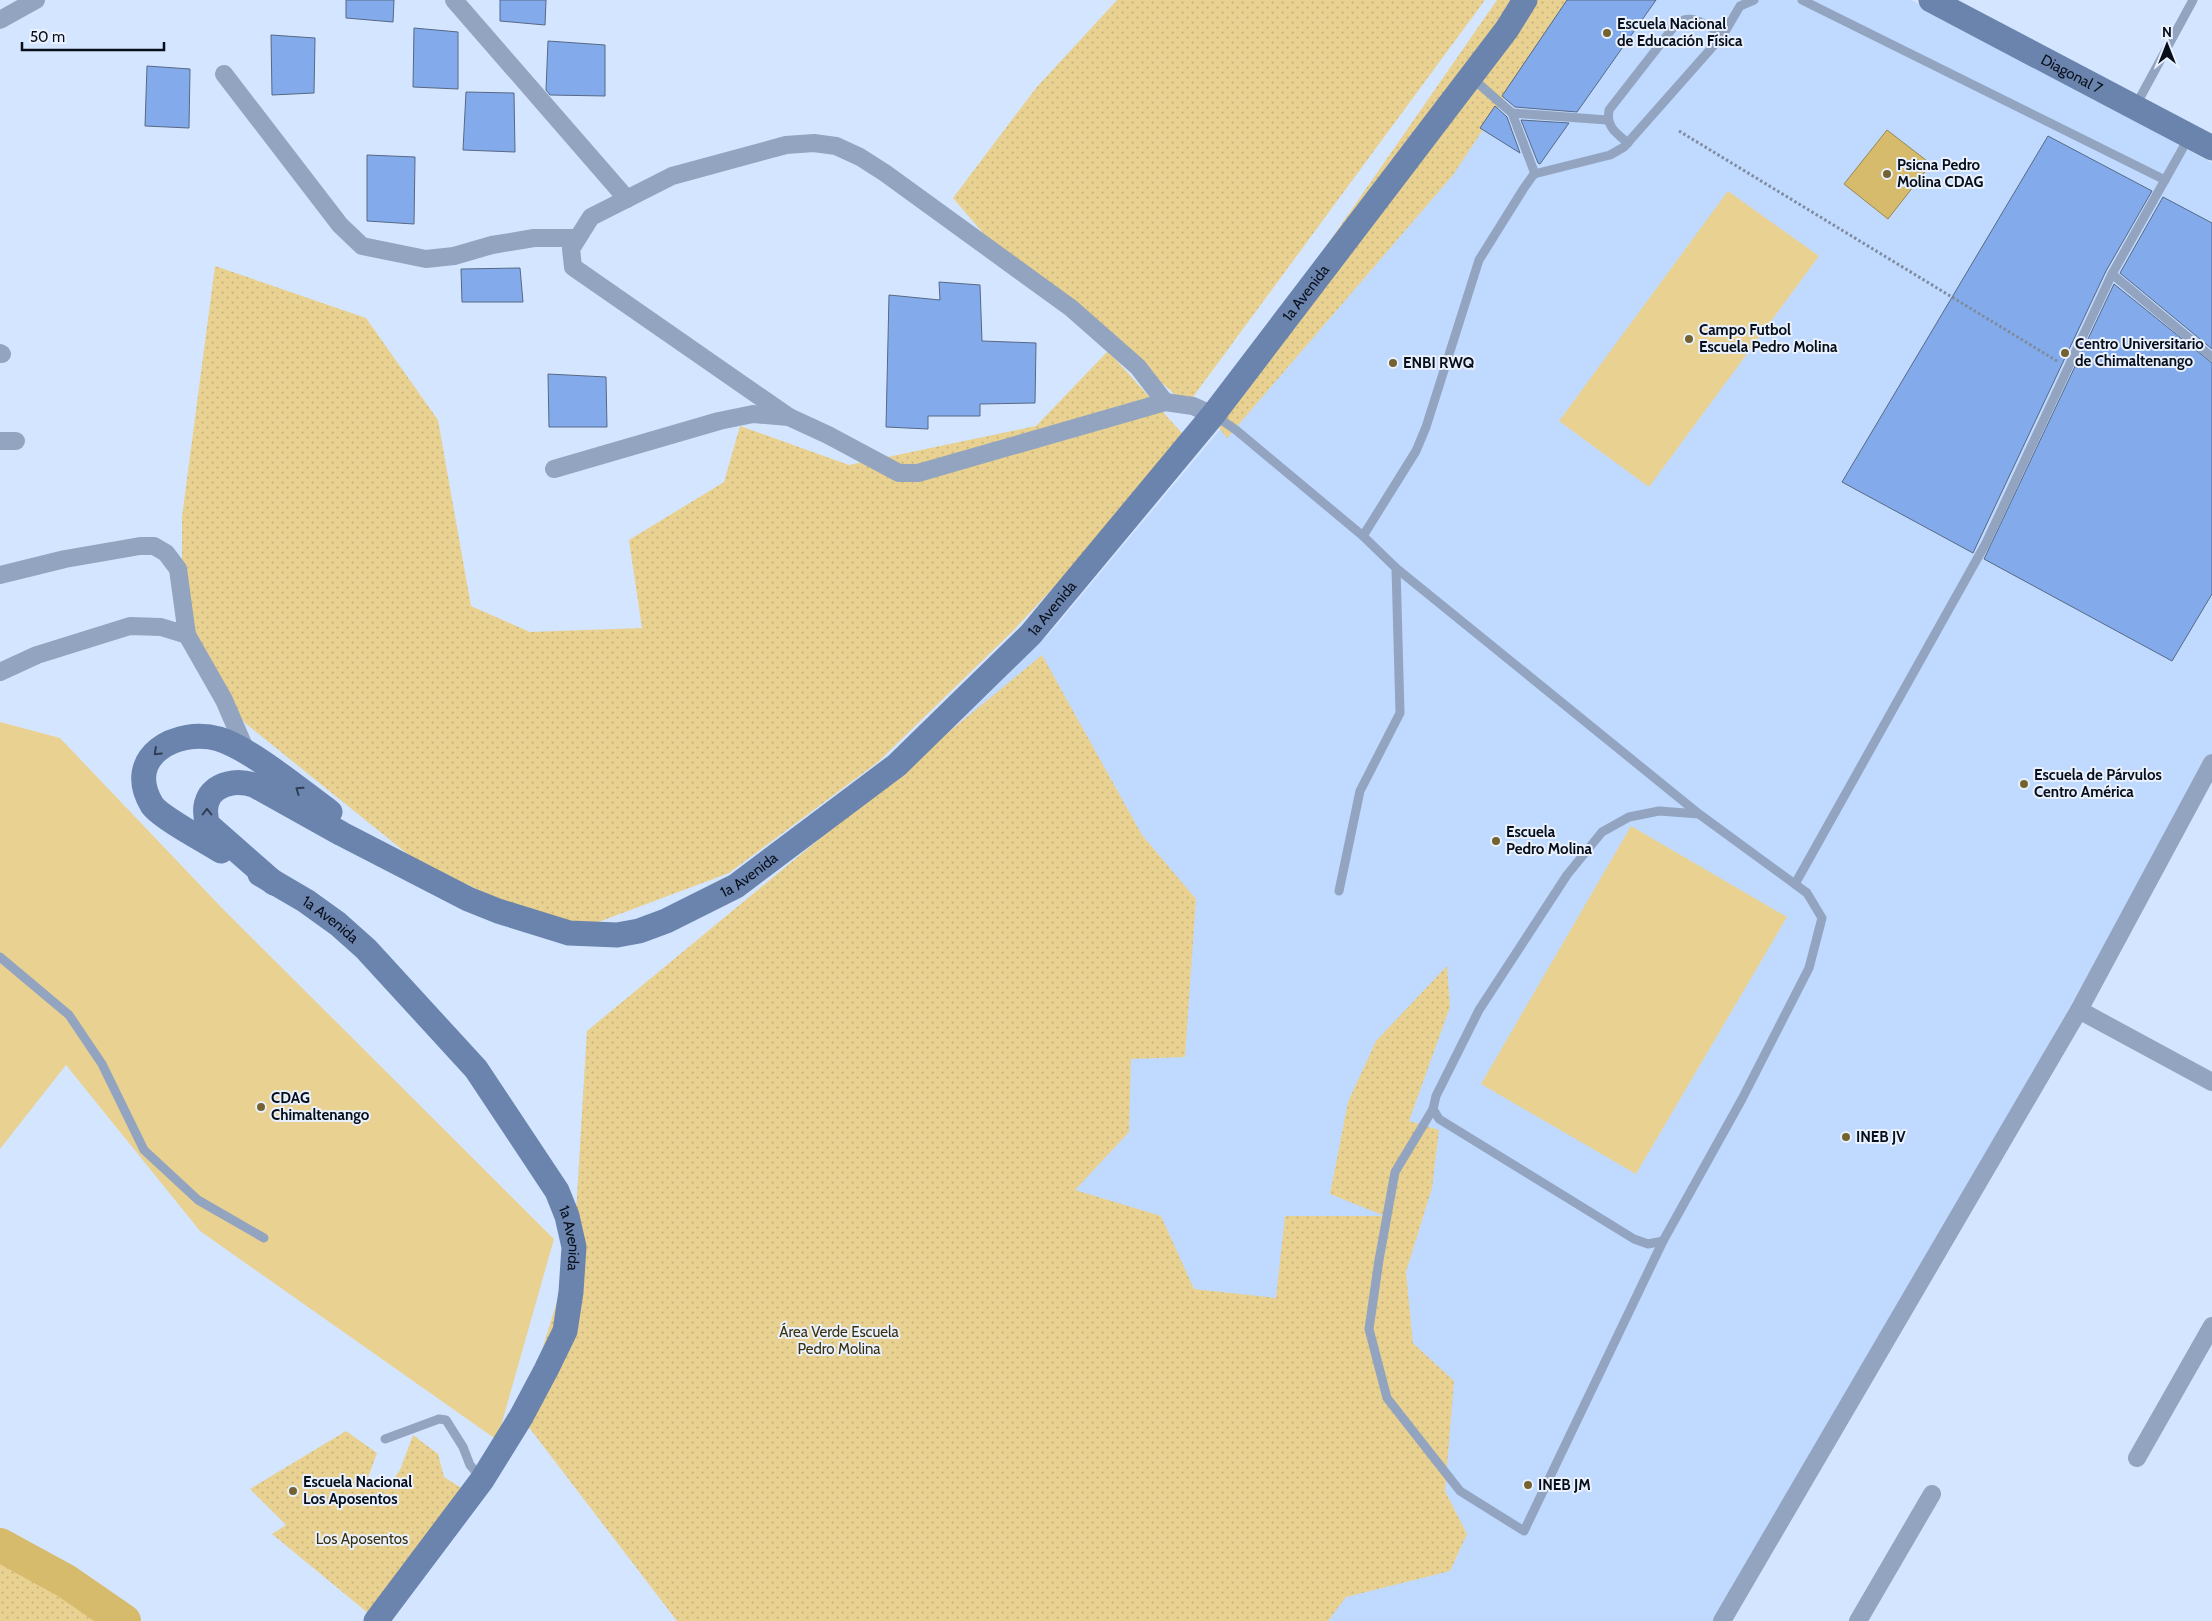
<svg xmlns="http://www.w3.org/2000/svg" width="2212" height="1621" viewBox="0 0 2212 1621" font-family="Cabin,sans-serif">
<defs>
<pattern id="grass-dots" width="8" height="8" patternUnits="userSpaceOnUse" patternTransform="scale(1.25)"><rect width="8" height="8" fill="#e9d291"/><path d="M2 2h.1M6 6h.1" fill="none" stroke="#c6b37c" stroke-width="1.8" stroke-linecap="round"/></pattern>
</defs>
<rect width="100%" height="100%" fill="#d4e5ff"/>
<path fill="#c0d9ff" d="M1555,0H1911L2212,163V755L2198,781L1721,1621H677L574,1247L587,1031L756,899L899,783L1050,633L1233,414Z"/>
<g fill="url(#grass-dots)">
<path d="M1117,0H1485L1187,405L1094,323L1001,254L953,198L1036,88Z"/>
<path d="M1497,0H1569L1453,175L1227,438L1209,415Z"/>
<path d="M215,266L366,318L438,420L471,606L530,632L642,628L629,540L724,482L740,426L849,465L1036,426L1108,351L1189,441L1014,630L878,762L729,873L569,933L415,860L245,723L182,645V517Z"/>
<path d="M1042,655L1142,835L1196,899L1185,1057L1131,1059L1129,1132L1075,1190L1161,1216L1194,1289L1276,1298L1285,1216H1385L1330,1194L1348,1102L1376,1041L1447,966L1450,1007L1409,1121L1439,1130L1432,1188L1406,1272L1413,1343L1454,1381L1445,1491L1467,1534L1450,1571L1346,1597L1328,1621H677L521,1417L574,1247L587,1031Z"/>
<path d="M346,1431L377,1453L366,1483L386,1490L400,1470L413,1435L438,1454L444,1477L469,1493L374,1618L272,1534L286,1525L250,1489Z"/>
<path d="M0,1558L101,1621H0Z"/>
</g>
<g fill="#e9d291">
<path d="M1728,191L1819,256L1649,487L1559,421Z"/>
<path d="M0,722L60,738L220,906L554,1239L497,1440L200,1231L66,1065L0,1149Z"/>
<path d="M1631,826L1787,917L1636,1174L1481,1084Z"/>
</g>
<path fill="#d6bb6d" stroke="#988754" d="M1887,130L1931,164L1888,219L1844,184Z"/>
<g fill="none" stroke-linecap="round" stroke-linejoin="round">
<path stroke="#d6bb6d" stroke-width="34" d="M0,1545L66,1581L124,1621"/>
</g>
<g fill="#83abeb" stroke="#576884">
<path d="M346,0H394L393,22L346,18Z"/>
<path d="M500,0H546L545,25L500,21Z"/>
<path d="M1567,0H1656L1577,112L1515,107L1502,96Z"/>
<path d="M414,28L458,32V89L413,87Z"/>
<path d="M271,35L315,38L314,93L272,95Z"/>
<path d="M548,41L605,45V96L550,95L546,90Z"/>
<path d="M147,66L190,69L189,128L145,126Z"/>
<path d="M466,92L514,93L515,152L463,150Z"/>
<path d="M1495,106L1507,117L1520,153L1480,128Z"/>
<path d="M1521,120L1569,123L1540,164L1538,163Z"/>
<path d="M2048,136L2152,191L2106,271L1973,553L1842,482Z"/>
<path d="M367,155L415,157L414,224L367,221Z"/>
<path d="M2163,197L2212,223V349L2120,273Z"/>
<path d="M520,268L523,302H462L461,269Z"/>
<path d="M939,282L980,285L982,341L1036,343L1035,403L980,404V416H928V429L886,427L889,295L940,300Z"/>
<path d="M2114,284L2212,363V594L2172,661L1984,559Z"/>
<path d="M548,374L606,377L607,427H549Z"/>
</g>
<g fill="none" stroke-linecap="round" stroke-linejoin="round">
<path stroke="#7f8b9f" stroke-width="3" stroke-dasharray="2.5 2.5" stroke-linecap="butt" d="M1679,131L2057,361"/>
<g stroke="#92a4c0" stroke-width="9">
<path d="M1802,0L2165,180"/>
<path d="M1472,78L1512,113L1535,174"/>
<path d="M2136,105L2193,0"/>
<path d="M1512,113L1607,120"/>
<path d="M1628,143C1616,133 1606,127 1609,110L1676,24C1692,12 1708,26 1723,35"/>
<path d="M2112,274L2212,357"/>
<path d="M1214,415L1236,430L1363,536L1396,568L1400,713L1360,791L1339,891"/>
<path d="M1363,536L1416,451L1426,427L1479,260L1524,188L1534,174L1610,155L1624,147L1723,35L1740,6L1754,0"/>
<path d="M1396,568L1699,814L1807,893L1822,918L1809,968L1742,1099L1663,1241L1648,1244L1634,1239L1439,1119L1433,1109L1436,1096L1479,1010L1567,875L1602,832L1629,817L1659,811L1699,814"/>
<path d="M1795,884L1986,543L2112,274L2188,139"/>
<path d="M0,957L69,1015L102,1064L144,1150L198,1200L264,1238"/>
<path d="M1433,1109L1395,1172L1379,1260L1369,1329L1387,1398L1460,1491L1524,1531L1663,1241"/>
<path d="M385,1439L439,1419L446,1420L463,1447L470,1465L481,1478"/>
</g>
<g stroke="#92a4c0" stroke-width="18">
<path d="M454,0L627,199"/>
<path d="M0,20L36,0"/>
<path d="M224,74L340,225L362,246L426,259L454,256L492,245L534,238H576"/>
<path d="M0,353L2,354"/>
<path d="M789,417L573,267L571,249L591,217L672,176L786,145L814,143L836,146L860,157L885,173L1071,308L1138,367L1165,402"/>
<path d="M0,441H16"/>
<path d="M554,469L719,421L753,414L789,417L828,435L899,473H918L1165,402L1193,406L1213,415"/>
<path d="M0,575L65,559L140,546H154L166,553L178,569L187,635L224,700L247,753"/>
<path d="M0,672L37,655L130,626L161,627L187,635"/>
<path d="M2079,1010L2212,1082"/>
<path d="M2137,1458L2212,1326"/>
<path d="M1722,1621L2079,1010L2212,763"/>
<path d="M1858,1621L1932,1494"/>
</g>
<g stroke="#6b84ae" stroke-width="25">
<path id="s1" d="M1931,0L2212,148"/>
<path d="M221,851C207,842 160,817 152,805C123,757 176,727 219,739C251,749 301,791 330,812"/>
<path id="s2" d="M260,874L306,901L338,924L366,949L476,1069L557,1191L567,1216L574,1247L571,1292L565,1331L546,1370L521,1417L482,1480L376,1621"/>
<path id="s3" d="M274,883L208,825C197,792 225,776 254,785L342,834L468,899L498,911L569,933L617,935L639,931L666,921L736,886L897,765L1031,634L1213,415L1507,29L1525,0"/>
</g>
</g>
<defs><path id="oneway-chevron" d="M-2-3.5L2.5 0L-2 3.5" fill="none" stroke-width="1.6" stroke-linecap="round" stroke-linejoin="round" transform="scale(1.25)"/></defs>
<g stroke="#303e55">
<use href="#oneway-chevron" transform="translate(157 752) rotate(137)"/>
<use href="#oneway-chevron" transform="translate(299 790) rotate(-145)"/>
<use href="#oneway-chevron" transform="translate(207 812) rotate(-90)"/>
</g>
<g fill="#746331" stroke="#e9f1fe" stroke-width="2">
<circle cx="1607" cy="33" r="5"/>
<circle cx="1887" cy="174" r="5"/>
<circle cx="1689" cy="339" r="5"/>
<circle cx="2065" cy="353" r="5"/>
<circle cx="1393" cy="363" r="5"/>
<circle cx="2024" cy="784" r="5"/>
<circle cx="1496" cy="841" r="5"/>
<circle cx="261" cy="1107" r="5"/>
<circle cx="1846" cy="1137" r="5"/>
<circle cx="1528" cy="1485" r="5"/>
<circle cx="293" cy="1491" r="5"/>
</g>
<g text-anchor="middle" dominant-baseline="central" stroke-width="4" stroke-linejoin="round" paint-order="stroke">
<g font-size="15" font-weight="bold" fill="#080f1a" stroke="#e9f1fe" text-anchor="start">
<text x="1617" y="24">Escuela Nacional<tspan x="1617" dy="17">de Educación Física</tspan></text>
<text x="1897" y="165">Psicna Pedro<tspan x="1897" dy="17">Molina CDAG</tspan></text>
<text x="1699" y="330">Campo Futbol<tspan x="1699" dy="17">Escuela Pedro Molina</tspan></text>
<text x="2075" y="344">Centro Universitario<tspan x="2075" dy="17">de Chimaltenango</tspan></text>
<text x="1403" y="363">ENBI RWQ</text>
<text x="2034" y="775">Escuela de Párvulos<tspan x="2034" dy="17">Centro América</tspan></text>
<text x="1506" y="832">Escuela<tspan x="1506" dy="17">Pedro Molina</tspan></text>
<text x="271" y="1098">CDAG<tspan x="271" dy="17">Chimaltenango</tspan></text>
<text x="1856" y="1137">INEB JV</text>
<text x="303" y="1482">Escuela Nacional<tspan x="303" dy="17">Los Aposentos</tspan></text>
<text x="1538" y="1485">INEB JM</text>
</g>
<g font-size="15" fill="#080f1a" stroke="#e9f1fe">
<text stroke="none"><textPath href="#s1" startOffset="159">Diagonal 7</textPath></text>
<text stroke="none"><textPath href="#s3" startOffset="1520">1a Avenida</textPath></text>
<text stroke="none"><textPath href="#s3" startOffset="1115">1a Avenida</textPath></text>
<text stroke="none"><textPath href="#s3" startOffset="710">1a Avenida</textPath></text>
<text stroke="none"><textPath href="#s2" startOffset="84">1a Avenida</textPath></text>
<text stroke="none"><textPath href="#s2" startOffset="489">1a Avenida</textPath></text>
</g>
<g font-size="15" fill="#3c310e" stroke="#e9f1fe">
<text x="839" y="1332">Área Verde Escuela<tspan x="839" dy="17">Pedro Molina</tspan></text>
<text x="362" y="1539">Los Aposentos</text>
</g>
</g>
<g transform="translate(2167 45)" stroke="#e9f1fe" stroke-width="4" paint-order="stroke">
<path d="M0-4L9 19L0 12L-9 19Z" fill="#080f1a"/>
<text y="-8" font-size="14" font-weight="bold" text-anchor="middle" fill="#080f1a">N</text>
</g>
<path d="M22 42v8h142v-8" fill="none" stroke="#080f1a" stroke-width="2.5"/>
<text x="30" y="42" font-size="15" fill="#080f1a" stroke="#e9f1fe" stroke-width="4" paint-order="stroke">50 m</text>
</svg>
